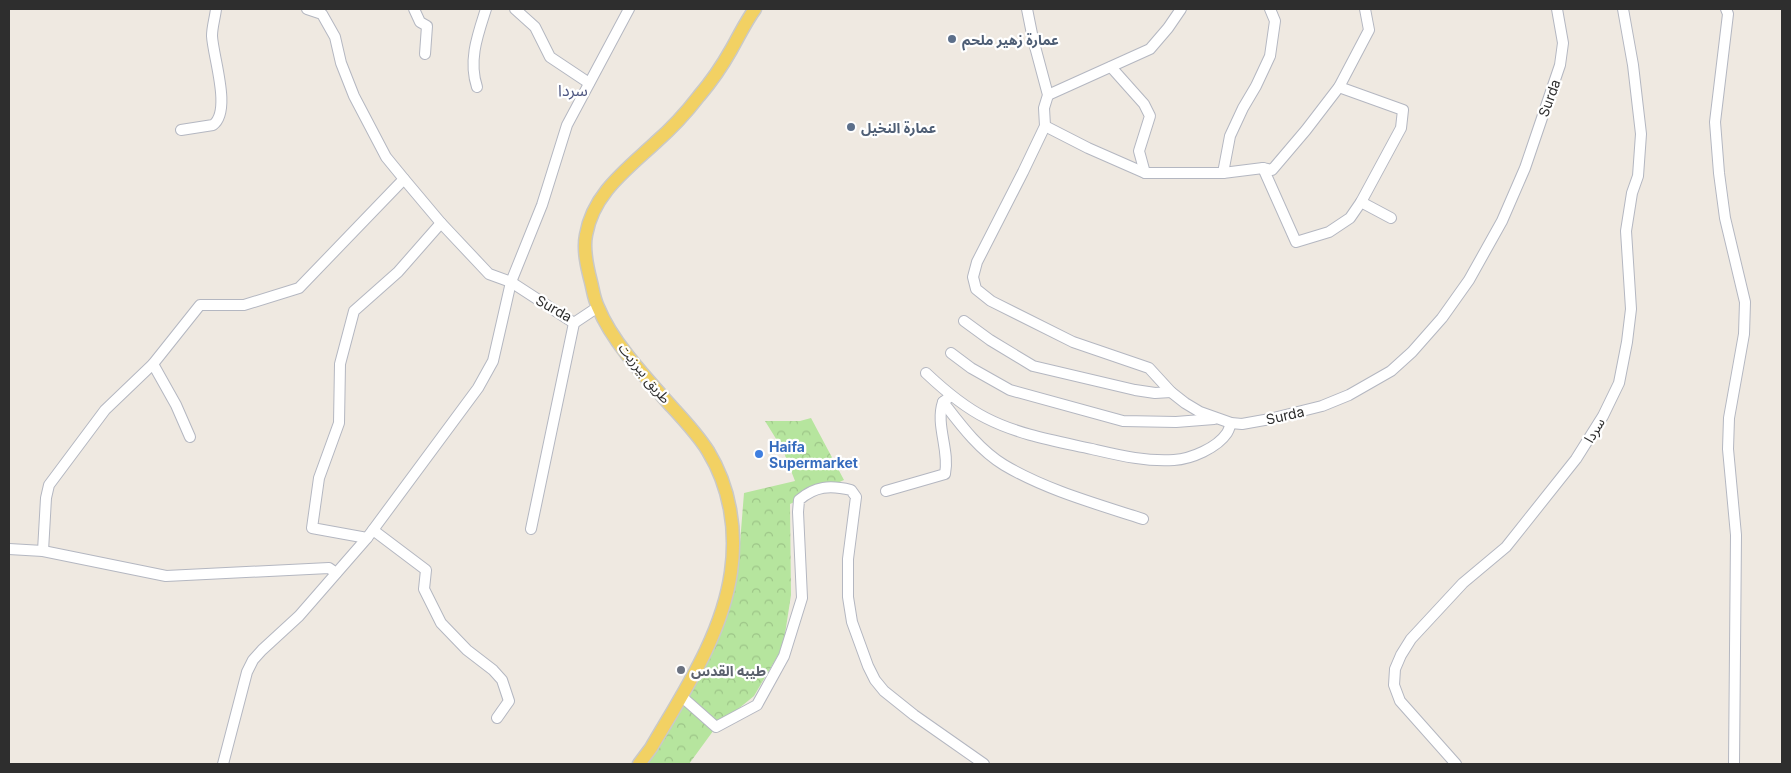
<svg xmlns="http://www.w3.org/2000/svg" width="1791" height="773" viewBox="0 0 1791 773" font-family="Inter,'Noto Sans Arabic',sans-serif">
<defs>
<pattern id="forest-crowns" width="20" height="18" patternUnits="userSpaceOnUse" patternTransform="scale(1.25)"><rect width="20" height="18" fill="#b6e59e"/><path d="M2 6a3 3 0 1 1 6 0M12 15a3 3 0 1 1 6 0" fill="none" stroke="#9dc588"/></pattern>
</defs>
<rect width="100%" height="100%" fill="#efe9e1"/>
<path fill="url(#forest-crowns)" d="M811,418L844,480L790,504L791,595L783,647L754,696L716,727L689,764H637L722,631L738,568L744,493L795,481L783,450L765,421H800Z"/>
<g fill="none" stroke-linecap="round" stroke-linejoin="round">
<defs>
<g id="minor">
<path d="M307,9L322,14L335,37L341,63L354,96L386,157L404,179L441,223L489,274L511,282L574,323L598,307"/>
<path d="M414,9L420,22L427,26L425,54"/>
<path d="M515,9L535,27L550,57L589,83"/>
<path d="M1027,9L1033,39L1048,95L1044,108L1045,126L1023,172L977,262L973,277L976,289L991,301L1073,342L1149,368L1171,392L1185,403L1200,412L1231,423L1242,424L1270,419L1322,406L1349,395L1391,371L1412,352L1442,318L1469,280L1502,221L1525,168L1560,65L1563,43L1557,9"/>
<path d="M1726,9L1728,14L1715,122L1719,173L1725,218L1745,302L1744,334L1729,418L1728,449L1736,535L1734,764"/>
<path d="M1111,67L1144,104L1150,116L1139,151L1145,173"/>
<path d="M477,87C468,60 478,34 486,9"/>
<path d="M1048,95L1150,49L1168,28L1181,9"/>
<path d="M1045,126L1088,148L1145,173H1223L1263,168L1272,170L1306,130L1339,87L1369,30L1365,9"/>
<path d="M181,130L213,125C232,111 213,57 212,36C212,27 215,18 216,9"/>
<path d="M1263,168L1296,242L1329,232L1350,218L1361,202L1401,128L1403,110L1339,87"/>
<path d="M1223,173L1230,136L1243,108L1256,86L1270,56L1275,21L1270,9"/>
<path d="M1361,202L1391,218"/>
<path d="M964,321L990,340L1033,366L1135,390L1155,393L1171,392"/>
<path d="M951,353L971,368L1010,390L1123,421L1176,422L1214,419"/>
<path d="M153,364L176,405L190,437"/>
<path d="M926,373C944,390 964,407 986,418C1019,435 1056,441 1092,449C1118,455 1146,462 1174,460C1191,459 1217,448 1227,433C1229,430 1230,426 1231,423"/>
<path d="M951,396L943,402C960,424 979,450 1004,465C1046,490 1097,504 1143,519"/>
<path d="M886,491L945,474C950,450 935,425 943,402"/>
<path d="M531,529L574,323"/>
<path d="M373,530L426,570L424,589L441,623L467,650L493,670L502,680L509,701L497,718"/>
<path d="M367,538L312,528L319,478L339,423L340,364L354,311L398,272L441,223"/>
<path d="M9,549L43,551L166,576L329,568L336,573"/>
<path d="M43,551L46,498L49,485L105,410L153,364L200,305H244L299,288L404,179"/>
<path d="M681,696L716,727L757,705L784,656L802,598L798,512L799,500C815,486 830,485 851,490L856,497L848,559V597L852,622L868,666L875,680L884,691L914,715L984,764"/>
<path d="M223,764L247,672L253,660L262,650L299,616L367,538L478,388L493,361L511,282L542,205L567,125L629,9"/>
<path d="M1456,764L1400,701L1394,685L1395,669L1401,655L1411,639L1463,583L1506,547L1576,459L1603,416L1619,383L1627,342L1631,309L1626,231L1632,193L1638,176L1641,134L1633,65L1623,9"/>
</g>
<path id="major" d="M639,764L651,748C683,693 722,636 731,572C737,530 730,487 708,451C698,435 685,421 672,407C647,379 612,342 598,307C594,299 593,290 591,282C587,267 583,250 586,235C593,194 626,170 655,143C671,129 686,113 699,96C711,82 722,66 731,50C739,36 746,21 755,9"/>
</defs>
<use href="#minor" stroke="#b4b7c1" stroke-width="12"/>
<use href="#major" stroke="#c9c9c9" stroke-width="15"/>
<use href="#minor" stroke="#fff" stroke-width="10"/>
<use href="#major" stroke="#f2d163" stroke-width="12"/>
</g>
<g fill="#5c6f8a" stroke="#fff" stroke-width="2">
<circle cx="952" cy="39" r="5"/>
<circle cx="851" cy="127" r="5"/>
</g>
<circle fill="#3f7fe0" stroke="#fff" stroke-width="2" cx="759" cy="454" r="5"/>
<circle fill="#6b7280" stroke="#fff" stroke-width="2" cx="681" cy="670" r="5"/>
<g text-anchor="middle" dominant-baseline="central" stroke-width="4.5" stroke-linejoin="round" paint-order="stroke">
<g font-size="14" font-weight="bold" fill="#4e5e75" stroke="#fff" text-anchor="start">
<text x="962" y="39">عمارة زهير ملحم</text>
<text x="861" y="127">عمارة النخيل</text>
</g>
<g font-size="14" fill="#2e2e2e" stroke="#fff">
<text transform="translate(1549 98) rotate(-70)">Surda</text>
<text transform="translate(554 308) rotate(29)">Surda</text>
<text transform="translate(645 373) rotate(51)">طريق بيرزيت</text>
<text transform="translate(1285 415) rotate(-13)">Surda</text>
<text transform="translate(1594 430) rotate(-59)">سردا</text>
</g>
<g font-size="14" font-weight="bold" fill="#366cbe" stroke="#fff" text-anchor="start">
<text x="769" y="446">Haifa<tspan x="769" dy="16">Supermarket</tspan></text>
</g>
<g font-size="14" font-weight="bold" fill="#5b616d" stroke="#fff" text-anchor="start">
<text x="691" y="670">طيبه القدس</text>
</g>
<g font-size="16" fill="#4d5680" stroke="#fff">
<text x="573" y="90">سردا</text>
</g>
</g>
<rect width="1791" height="773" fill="none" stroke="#2e2e2e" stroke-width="20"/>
</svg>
